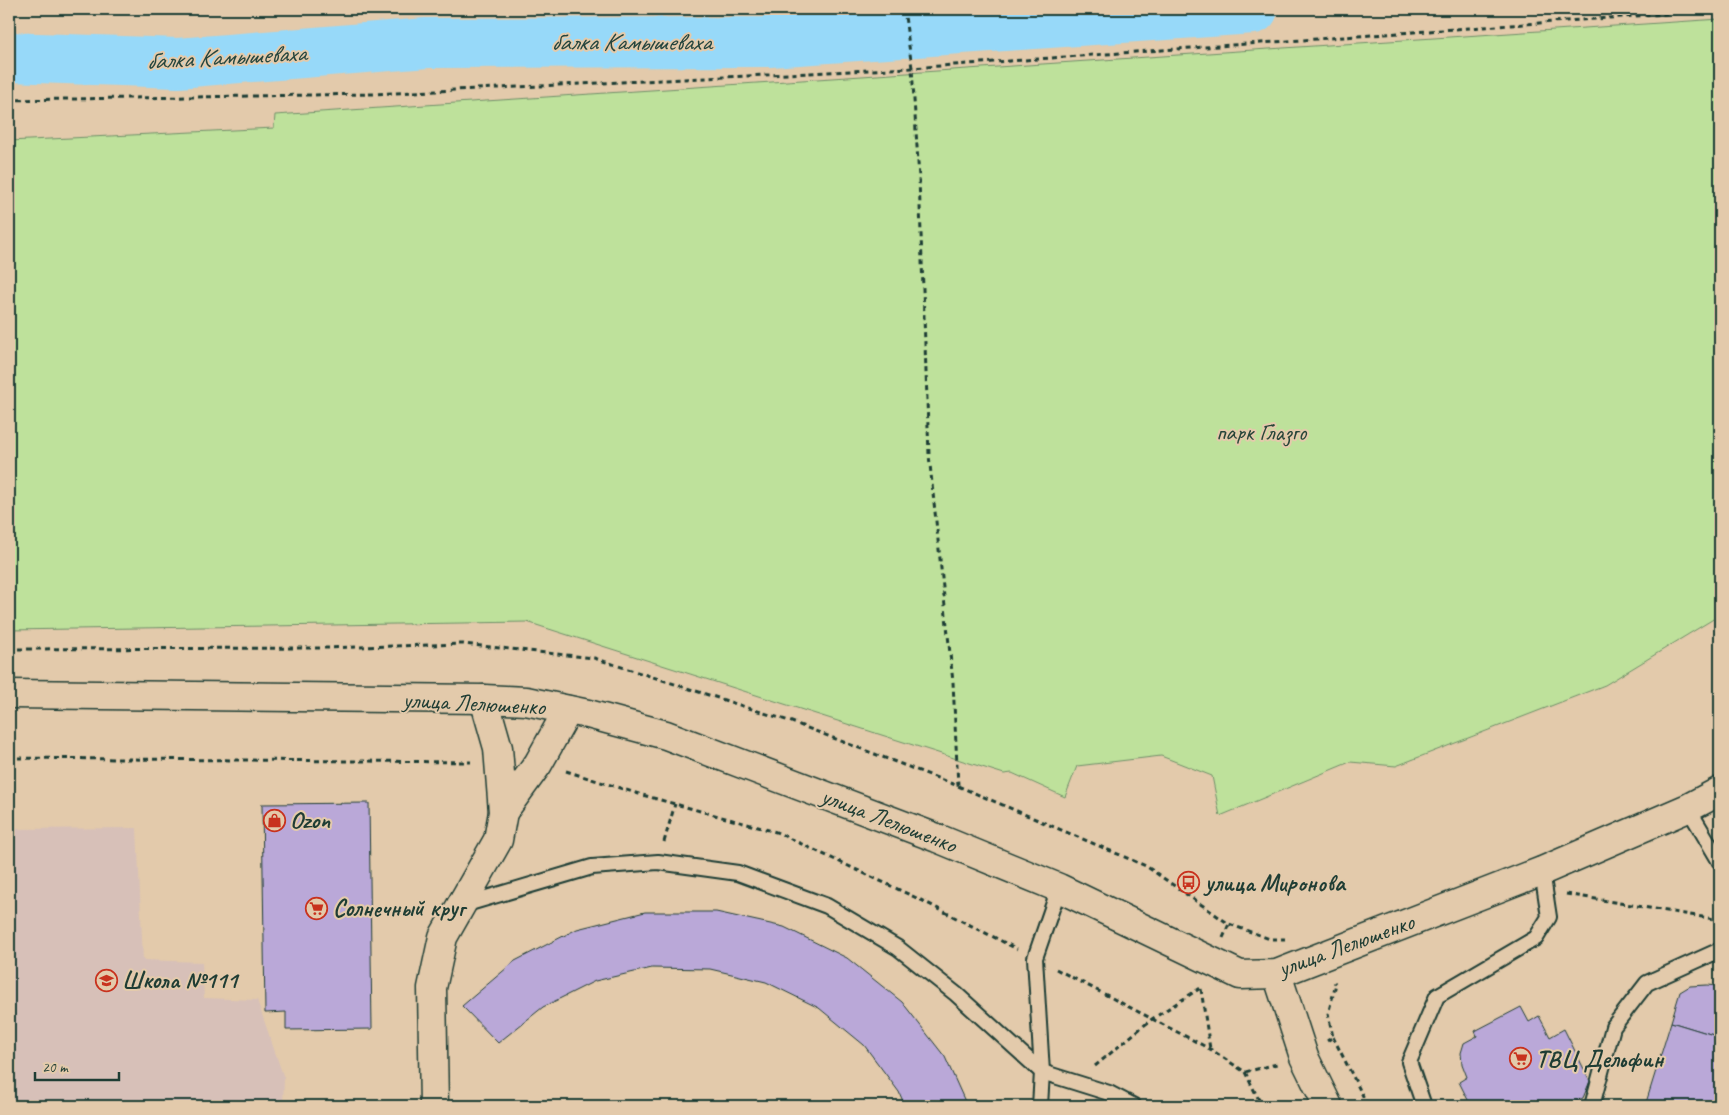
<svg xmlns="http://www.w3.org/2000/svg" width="1729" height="1115" viewBox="0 0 1729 1115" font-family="Caveat,sans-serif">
<rect width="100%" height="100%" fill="#e3caab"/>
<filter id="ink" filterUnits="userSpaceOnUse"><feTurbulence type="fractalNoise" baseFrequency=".02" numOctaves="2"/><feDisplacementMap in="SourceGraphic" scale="10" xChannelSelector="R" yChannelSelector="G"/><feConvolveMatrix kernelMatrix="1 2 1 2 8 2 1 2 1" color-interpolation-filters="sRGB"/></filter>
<g filter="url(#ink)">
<path fill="#d7c0b8" d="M137,828L143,960L202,962L204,998L257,1000L284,1078L283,1106H9V829Z"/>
<path fill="#bee19b" stroke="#6e8f68" d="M1720,19V615L1605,685L1396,766L1350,762L1220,816L1212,776L1161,756L1077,766L1065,797L1012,773L1004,774L527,622L9,630V141L274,128L275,115Z"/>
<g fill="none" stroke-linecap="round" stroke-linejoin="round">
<path stroke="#97d9f9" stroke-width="50" d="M9,57L178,63L427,43L769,42L1253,9"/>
</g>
<g fill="#baa8d8" stroke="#1f3d34">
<path d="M369,803L372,1029L286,1030V1012L265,1013L262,804Z"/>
<path d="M645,912H716L784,927L847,958L902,1002L945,1057L967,1106H905L899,1092L864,1045L819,1008L766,982L710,969L652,968L595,981L543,1007L498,1043L462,1006L515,961L577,929Z"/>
<path d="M1707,985L1720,986V1037L1671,1022L1680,992L1690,986Z"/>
<path d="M1521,1007L1529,1022L1539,1016L1550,1037L1564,1029L1590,1081L1583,1098L1574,1102L1572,1106H1489L1486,1101L1476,1106H1471L1459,1082L1467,1077L1462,1064L1461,1053L1464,1043L1477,1036L1475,1031Z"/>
<path d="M1671,1022L1720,1037V1106H1645Z"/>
</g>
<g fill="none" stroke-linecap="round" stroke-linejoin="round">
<defs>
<g id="service">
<path d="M1688,808L1720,862"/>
<path d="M463,905L592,867L658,862L738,873L827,906L898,948L956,994L1042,1072L1109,1093L1134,1106"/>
<path d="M1040,1106L1042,1072L1035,958L1059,888"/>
<path d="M1424,1106L1409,1062L1437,996L1536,938L1549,917L1542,871"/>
<path d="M1592,1106L1613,1027L1647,983L1720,950"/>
</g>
<g id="minor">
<path d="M503,812L538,764L568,710"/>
<path d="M1277,974L1304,1057L1328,1106"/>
<path d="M434,1106L432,988L443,937L498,840L503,812L498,748L484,699"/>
</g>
<path id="tertiary" d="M9,694L484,699L526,701L588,714L666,735L937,838L1059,888L1240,975L1277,974L1287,970L1542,871L1688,808L1720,791"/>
</defs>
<use href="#service" stroke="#1f3d34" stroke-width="18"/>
<use href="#minor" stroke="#1f3d34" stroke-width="31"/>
<use href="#tertiary" stroke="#1f3d34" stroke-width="31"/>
<g stroke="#1f3d34" stroke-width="3" stroke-dasharray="5 4" stroke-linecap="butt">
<path d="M904,9L912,68L919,178L929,455L953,682L958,786"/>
<path d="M9,100L373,94L912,68L1720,10"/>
<path d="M9,649L325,648L463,644L594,658L789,721L958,786L1146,866L1229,924L1270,939H1285"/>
<path d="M9,758L471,762"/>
<path d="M566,771L639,794L776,832L923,901L1017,949"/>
<path d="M664,842L675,804"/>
<path d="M1566,894L1720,920"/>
<path d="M1223,938L1229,924"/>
<path d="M1056,969L1210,1049L1245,1072L1277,1064"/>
<path d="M1201,989L1210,1049"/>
<path d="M1333,1037L1368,1106"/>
<path d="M1327,1041L1333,1037L1328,1014L1336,984L1334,982"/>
<path d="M1095,1066L1152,1019L1202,987"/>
<path d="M1245,1072L1262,1106"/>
</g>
<use href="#service" stroke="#e3caab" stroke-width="14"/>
<use href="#minor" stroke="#e3caab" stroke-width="28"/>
<use href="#tertiary" stroke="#e3caab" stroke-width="28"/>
</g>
</g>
<defs>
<symbol id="shop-ring" viewBox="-11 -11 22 22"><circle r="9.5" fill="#e3caab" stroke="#c8321e" stroke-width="1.5"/><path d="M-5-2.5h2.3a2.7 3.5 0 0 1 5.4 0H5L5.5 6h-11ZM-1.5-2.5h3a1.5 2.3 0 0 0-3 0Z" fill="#c8321e"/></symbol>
<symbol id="bus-ring" viewBox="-11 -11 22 22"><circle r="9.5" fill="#e3caab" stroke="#c8321e" stroke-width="1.5"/><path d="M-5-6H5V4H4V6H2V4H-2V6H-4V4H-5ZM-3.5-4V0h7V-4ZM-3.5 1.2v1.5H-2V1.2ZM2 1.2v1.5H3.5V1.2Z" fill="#c8321e"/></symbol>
<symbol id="supermarket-ring" viewBox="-11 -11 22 22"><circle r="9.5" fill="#e3caab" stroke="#c8321e" stroke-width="1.5"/><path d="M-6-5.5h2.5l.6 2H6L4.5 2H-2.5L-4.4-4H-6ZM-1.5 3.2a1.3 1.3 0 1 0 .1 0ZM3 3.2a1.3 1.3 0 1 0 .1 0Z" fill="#c8321e"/></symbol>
<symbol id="school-ring" viewBox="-11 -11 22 22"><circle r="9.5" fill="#e3caab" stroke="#c8321e" stroke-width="1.5"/><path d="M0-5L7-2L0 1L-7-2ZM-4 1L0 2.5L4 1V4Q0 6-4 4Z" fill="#c8321e"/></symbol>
</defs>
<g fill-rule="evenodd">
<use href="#shop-ring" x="262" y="808" width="25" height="25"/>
<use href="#bus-ring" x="1176" y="870" width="25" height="25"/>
<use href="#supermarket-ring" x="304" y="896" width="25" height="25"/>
<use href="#school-ring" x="94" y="968" width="25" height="25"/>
<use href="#supermarket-ring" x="1508" y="1046" width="25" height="25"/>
</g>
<g text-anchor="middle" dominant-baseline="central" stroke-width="4" stroke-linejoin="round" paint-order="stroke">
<g font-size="24" fill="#274539" stroke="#e3caab">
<text x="1261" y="432">парк Глазго</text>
</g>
<g font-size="24" fill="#1f3d34" stroke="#e3caab">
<text transform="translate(474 703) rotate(3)">улица Лелюшенко</text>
<text transform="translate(889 820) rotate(21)">улица Лелюшенко</text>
<text transform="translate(1346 945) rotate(-20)">улица Лелюшенко</text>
</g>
<g font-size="24" font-weight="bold" fill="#1f3d34" stroke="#e3caab" text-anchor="start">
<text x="290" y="820">Ozon</text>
<text x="1205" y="883">улица Миронова</text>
<text x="333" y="908">Солнечный круг</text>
<text x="122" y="980">Школа №111</text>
<text x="1536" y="1059">ТВЦ Дельфин</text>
</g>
<g font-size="25" font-style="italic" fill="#25453e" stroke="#e3caab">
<text x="631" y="42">балка Камышеваха</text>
<text transform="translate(226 57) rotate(-3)">балка Камышеваха</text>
</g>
</g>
<rect width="1729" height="1115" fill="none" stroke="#e3caab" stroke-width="30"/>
<rect x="15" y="15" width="1699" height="1085" fill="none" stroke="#1f3d34" stroke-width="2" filter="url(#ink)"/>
<path d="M35 1072v8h84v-8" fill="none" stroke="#1f3d34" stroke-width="2.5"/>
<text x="42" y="1072" font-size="15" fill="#1f3d34" stroke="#e3caab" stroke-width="4" paint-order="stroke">20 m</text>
</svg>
